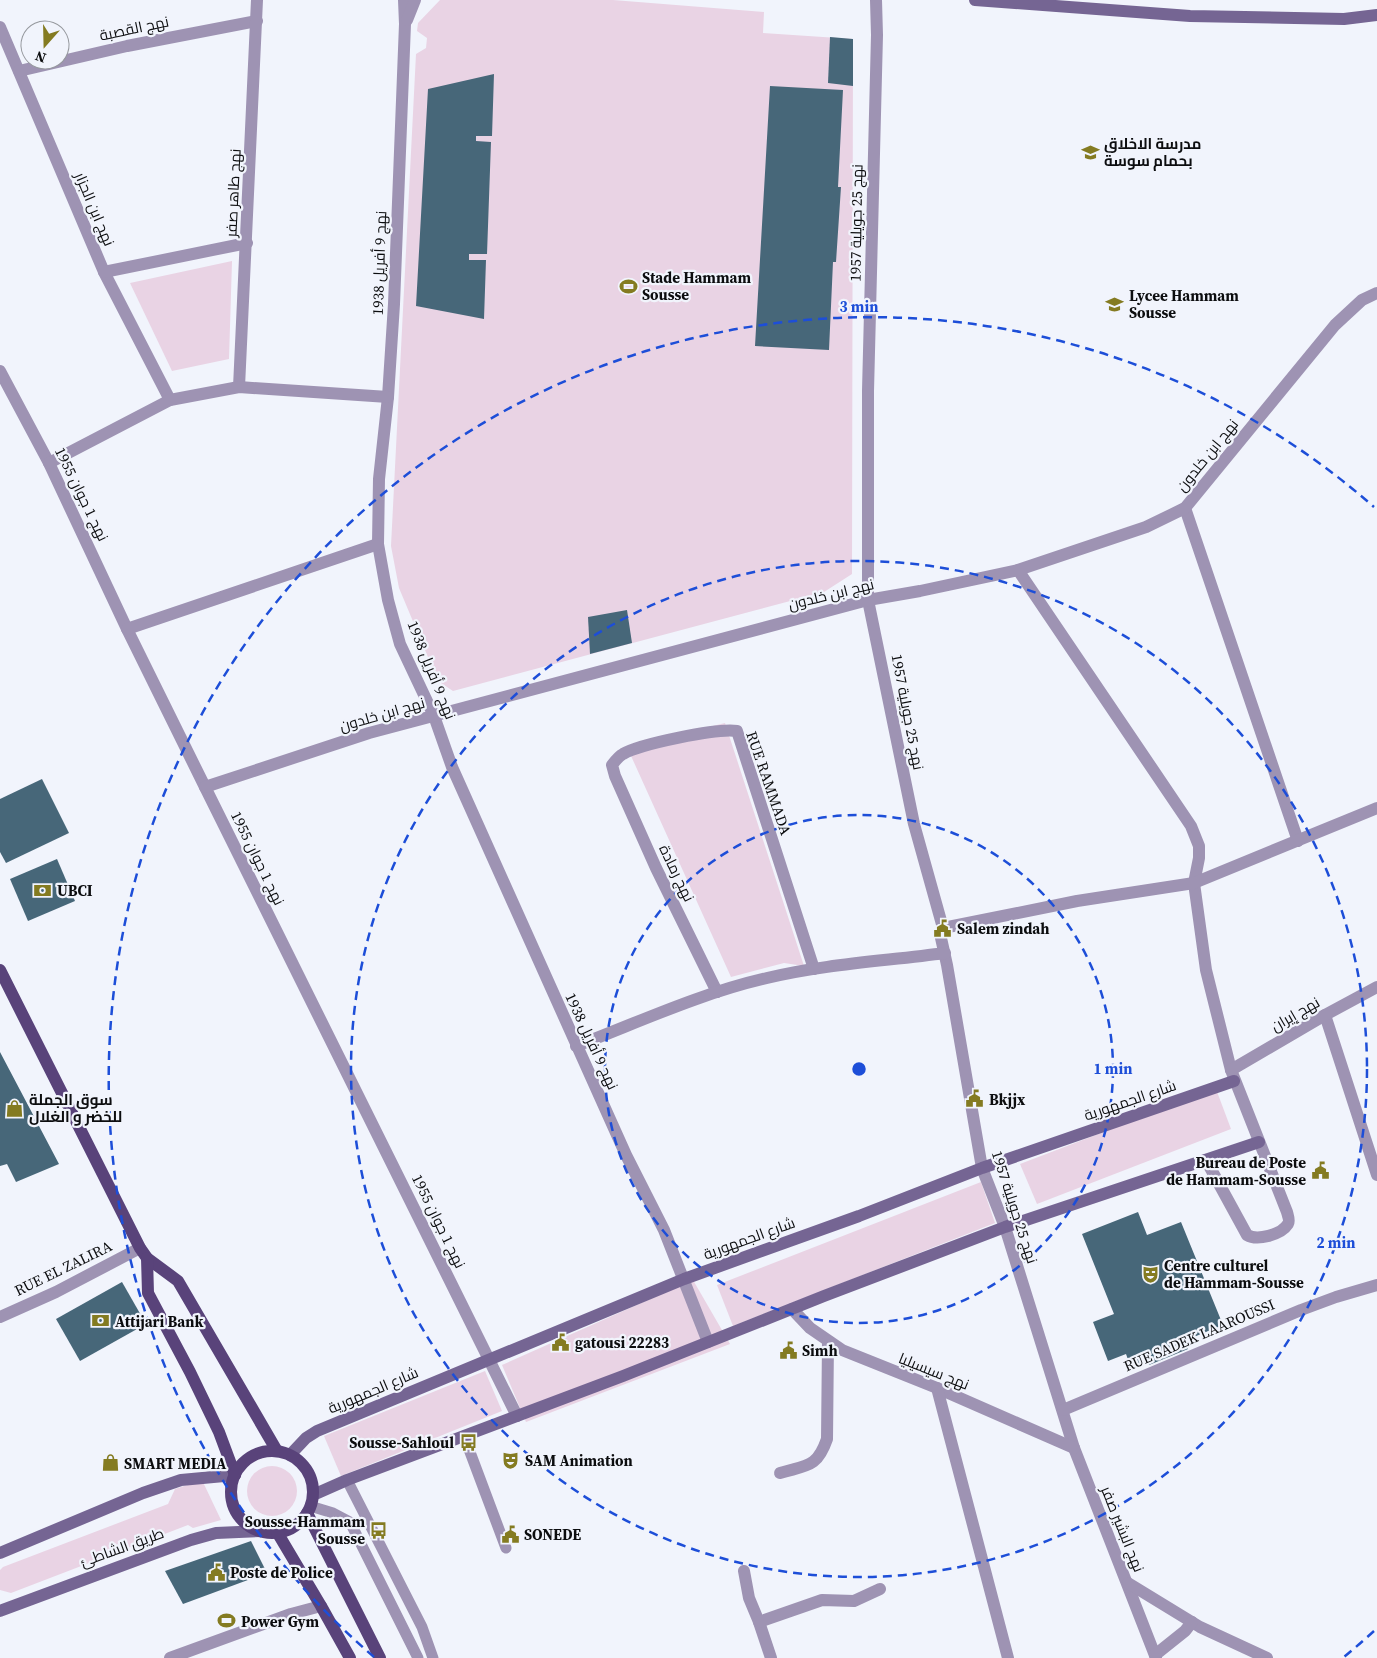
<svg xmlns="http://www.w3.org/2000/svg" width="1377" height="1658" viewBox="0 0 1377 1658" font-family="'Source Serif 4',Cairo,serif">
<rect width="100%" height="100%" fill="#f1f4fc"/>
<g fill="#e9d3e4">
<path d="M440,0H613L764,12L763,33L853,39L852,574L824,592L453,691L438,681L399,588L391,546L416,54L426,48L427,38L417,31L418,23Z"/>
<path d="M232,261L229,359L172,371L130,283Z"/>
<path d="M725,723L804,966L784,963L731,977L627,747Z"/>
<path d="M1216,1089L1231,1129L1037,1204L1020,1164Z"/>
<path d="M981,1182L995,1223L733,1326L717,1285Z"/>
<path d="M693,1280L730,1344L526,1422L502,1365Z"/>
<path d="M485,1371L502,1411L341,1476L324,1436Z"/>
<circle cx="272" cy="1491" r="25"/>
<path d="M202,1480L221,1520L193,1528L188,1525L11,1593L0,1590V1570L3,1567L168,1504L175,1489Z"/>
</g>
<g fill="#476779">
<path d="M830,37L853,39V86L828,83Z"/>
<path d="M494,74L492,136H476V141L491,142L487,254H469V260H486L484,319L416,306L428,89Z"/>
<path d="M770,86L843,90L838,187H841L836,262H833L829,350L755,346Z"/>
<path d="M627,610L632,643L590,654L588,617Z"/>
<path d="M42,779L69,833L6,863L0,852V799Z"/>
<path d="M57,859L75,901L28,921L10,879Z"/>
<path d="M0,1052L59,1164L16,1182L7,1164L0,1166Z"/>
<path d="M1138,1212L1147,1235L1181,1222L1223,1325L1184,1341L1188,1349L1149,1365L1147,1361L1131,1368L1126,1354L1108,1361L1093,1322L1114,1314L1082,1234Z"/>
<path d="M122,1282L146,1324L80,1361L56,1319Z"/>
<path d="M251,1541L267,1573L183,1604L165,1571Z"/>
</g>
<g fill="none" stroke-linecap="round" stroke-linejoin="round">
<g stroke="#9e93b3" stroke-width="11">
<path d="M464,1436L506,1548"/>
<path d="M347,1480L422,1627L433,1658"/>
<path d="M310,1506L333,1513L350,1522L418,1658"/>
</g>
<g stroke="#9e93b3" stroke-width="12">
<path d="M404,0L405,24L394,304L388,397L379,479L378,544L388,600L400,644L434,716L452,767L626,1155L664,1230L708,1342"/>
<path d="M876,0L877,35L868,391V600L914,824L943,928L941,938L947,965L982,1168L1005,1227L1074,1448L1156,1658"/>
<path d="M407,20L415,0"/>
<path d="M0,27L104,272L170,400"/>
<path d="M19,71L127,46L257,21"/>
<path d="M104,272L247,243"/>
<path d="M0,371L49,463L127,629L205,787L517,1416"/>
<path d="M239,387L257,0"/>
<path d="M49,463L170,400L239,387L388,397"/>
<path d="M1185,508L1298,841"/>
<path d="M1018,570L1191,826L1199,846V858L1194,883L1206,970L1231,1070L1287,1212C1288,1216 1290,1221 1288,1224C1281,1235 1257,1241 1247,1235L1206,1160"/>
<path d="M127,629L378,544"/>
<path d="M205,787L369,733L868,600L920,591L1018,570L1146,527L1185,508L1335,325L1362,300L1377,293"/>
<path d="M943,928L1077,901L1194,883L1377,808"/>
<path d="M717,992L656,868L615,776L612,765C615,761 619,756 623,754C640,744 717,728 737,731L814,969"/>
<path d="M1325,1015L1377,1175"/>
<path d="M576,1046C639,1022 701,993 767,978C825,964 886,961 945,953"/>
<path d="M1231,1070L1325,1015L1377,987"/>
<path d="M792,1309L810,1328L842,1350L937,1388L1074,1448"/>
<path d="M0,1317L56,1292L140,1248"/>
<path d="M937,1388L1008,1658"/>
<path d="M1063,1410L1301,1310L1336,1297L1377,1285"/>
<path d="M780,1473C807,1465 817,1468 827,1439L828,1341"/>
<path d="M744,1571L749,1598L759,1622L771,1658"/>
<path d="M1128,1583L1200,1627L1267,1658"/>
<path d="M759,1622L822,1600L854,1601L880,1589"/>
<path d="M1155,1655L1185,1631L1192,1622"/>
<path d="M170,1658L291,1614L321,1606"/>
</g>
<g stroke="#756593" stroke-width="12">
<path d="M975,0L1190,16L1344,19L1377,15"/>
<path d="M290,1455L306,1438L317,1431L684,1279L859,1216L982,1168L1234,1081"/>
<path d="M313,1495L347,1480L623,1376L824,1296L1005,1227L1259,1142"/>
<path d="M0,1553L143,1493L181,1480L235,1475"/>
<path d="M0,1611L191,1540L216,1533L260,1531"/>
</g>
<g stroke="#59437a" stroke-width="12">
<path d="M0,970L140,1248L147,1258L178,1281L277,1451"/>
<path d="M147,1258L148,1293L190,1372L219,1432L235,1475"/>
<circle cx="272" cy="1492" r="41"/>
<path d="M307,1513L380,1658"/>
<path d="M277,1532L321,1606L350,1658"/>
</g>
</g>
<g fill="none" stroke="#1d4ed8" stroke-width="2.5" stroke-dasharray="9 6">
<circle cx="859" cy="1069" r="254"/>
<circle cx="859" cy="1069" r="508"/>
<path d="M1374 1631A762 762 0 0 1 1344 1657M374 1657A762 762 0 1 1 1374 507"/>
</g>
<defs>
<symbol id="school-bare" viewBox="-9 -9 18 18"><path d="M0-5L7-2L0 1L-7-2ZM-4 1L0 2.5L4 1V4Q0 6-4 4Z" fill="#847b21" stroke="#f1f4fc" stroke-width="2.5" paint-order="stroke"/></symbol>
<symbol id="stadium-bare" viewBox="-9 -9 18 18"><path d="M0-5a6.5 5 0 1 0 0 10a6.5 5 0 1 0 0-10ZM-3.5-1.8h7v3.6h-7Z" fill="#847b21" stroke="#f1f4fc" stroke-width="2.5" paint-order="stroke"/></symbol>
<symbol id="university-bare" viewBox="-9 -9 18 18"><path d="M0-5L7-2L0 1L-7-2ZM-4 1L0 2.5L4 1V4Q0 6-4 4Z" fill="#847b21" stroke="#f1f4fc" stroke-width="2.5" paint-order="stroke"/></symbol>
<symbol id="bank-bare" viewBox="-9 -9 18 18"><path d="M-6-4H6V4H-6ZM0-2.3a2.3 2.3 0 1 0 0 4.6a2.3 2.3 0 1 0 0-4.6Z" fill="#847b21" stroke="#f1f4fc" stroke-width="2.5" paint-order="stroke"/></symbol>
<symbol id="civic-bare" viewBox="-9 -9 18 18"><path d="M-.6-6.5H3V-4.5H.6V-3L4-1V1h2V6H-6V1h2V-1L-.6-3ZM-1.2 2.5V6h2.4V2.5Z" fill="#847b21" stroke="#f1f4fc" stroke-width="2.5" paint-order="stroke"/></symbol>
<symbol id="shop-bare" viewBox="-9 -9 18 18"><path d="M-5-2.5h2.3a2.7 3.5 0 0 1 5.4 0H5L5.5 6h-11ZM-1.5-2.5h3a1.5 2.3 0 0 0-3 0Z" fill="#847b21" stroke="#f1f4fc" stroke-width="2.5" paint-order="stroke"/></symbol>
<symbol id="theatre-bare" viewBox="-9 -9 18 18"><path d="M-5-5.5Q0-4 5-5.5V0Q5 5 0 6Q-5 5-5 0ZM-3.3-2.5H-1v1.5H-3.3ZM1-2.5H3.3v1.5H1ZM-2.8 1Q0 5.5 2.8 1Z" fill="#847b21" stroke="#f1f4fc" stroke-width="2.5" paint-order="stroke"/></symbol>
<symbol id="bus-bare" viewBox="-9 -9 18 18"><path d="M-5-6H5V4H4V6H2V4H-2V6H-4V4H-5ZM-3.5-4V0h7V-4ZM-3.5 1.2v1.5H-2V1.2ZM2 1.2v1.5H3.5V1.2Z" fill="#847b21" stroke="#f1f4fc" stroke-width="2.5" paint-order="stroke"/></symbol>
</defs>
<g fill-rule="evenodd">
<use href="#school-bare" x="1078" y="140" width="25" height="25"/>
<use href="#stadium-bare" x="616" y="274" width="25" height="25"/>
<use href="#university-bare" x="1102" y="292" width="25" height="25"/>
<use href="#bank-bare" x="30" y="878" width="25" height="25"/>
<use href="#civic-bare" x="930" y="916" width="25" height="25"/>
<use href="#civic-bare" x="962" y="1086" width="25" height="25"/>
<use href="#shop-bare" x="2" y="1096" width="25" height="25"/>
<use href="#civic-bare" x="1308" y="1158" width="25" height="25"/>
<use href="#theatre-bare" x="1138" y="1262" width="25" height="25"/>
<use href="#bank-bare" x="88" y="1308" width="25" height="25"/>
<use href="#civic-bare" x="548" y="1330" width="25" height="25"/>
<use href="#civic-bare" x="776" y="1338" width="25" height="25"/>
<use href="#bus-bare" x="456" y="1430" width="25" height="25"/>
<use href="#theatre-bare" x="498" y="1448" width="25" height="25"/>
<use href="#shop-bare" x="98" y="1450" width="25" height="25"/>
<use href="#bus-bare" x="366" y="1518" width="25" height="25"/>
<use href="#civic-bare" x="498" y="1522" width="25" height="25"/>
<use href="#civic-bare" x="204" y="1560" width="25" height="25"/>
<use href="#stadium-bare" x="214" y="1608" width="25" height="25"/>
</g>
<g text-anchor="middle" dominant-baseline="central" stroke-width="4.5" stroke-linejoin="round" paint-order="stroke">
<g font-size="15" fill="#0c0d0f" stroke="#f1f4fc">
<text transform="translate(134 28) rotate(-12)">نهج القصبة</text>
<text transform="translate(233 193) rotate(-87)">نهج طاهر صفر</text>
<text transform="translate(95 209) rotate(67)">نهج ابن الجزار</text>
<text transform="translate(856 223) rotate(-89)">نهج 25 جويلية 1957</text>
<text transform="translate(379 263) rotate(-88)">نهج 9 أفريل 1938</text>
<text transform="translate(1207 455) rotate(-51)">نهج ابن خلدون</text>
<text transform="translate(82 494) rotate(64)">نهج 1 جوان 1955</text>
<text transform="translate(831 594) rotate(-14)">نهج ابن خلدون</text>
<text transform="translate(432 670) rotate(68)">نهج 9 أفريل 1938</text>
<text transform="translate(908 712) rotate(79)">نهج 25 جويلية 1957</text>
<text transform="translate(382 714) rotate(-16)">نهج ابن خلدون</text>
<text transform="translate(769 783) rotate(71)">RUE RAMMADA</text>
<text transform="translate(258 858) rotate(64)">نهج 1 جوان 1955</text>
<text transform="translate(677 873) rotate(64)">نهج رمادة</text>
<text transform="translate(1295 1014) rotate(-30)">نهج إيران</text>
<text transform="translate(592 1041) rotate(65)">نهج 9 أفريل 1938</text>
<text transform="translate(1130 1100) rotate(-19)">شارع الجمهورية</text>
<text transform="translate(1015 1207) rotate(72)">نهج 25 جويلية 1957</text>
<text transform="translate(439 1221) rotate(64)">نهج 1 جوان 1955</text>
<text transform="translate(749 1238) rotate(-20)">شارع الجمهورية</text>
<text transform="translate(63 1268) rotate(-26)">RUE EL ZALIRA</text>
<text transform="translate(1199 1335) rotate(-23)">RUE SADEK LAAROUSSI</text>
<text transform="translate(934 1371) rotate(22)">نهج سيسيليا</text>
<text transform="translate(373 1390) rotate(-23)">شارع الجمهورية</text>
<text transform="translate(1123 1529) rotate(68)">نهج البشير صفر</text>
<text transform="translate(122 1547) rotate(-20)">طريق الشاطئ</text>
</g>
<g font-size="15" font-weight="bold" fill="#0c0d0f" stroke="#f1f4fc" text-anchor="start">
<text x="1104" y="143">مدرسة الاخلاق<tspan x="1104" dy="17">بحمام سوسة</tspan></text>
<text x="642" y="277">Stade Hammam<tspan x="642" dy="17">Sousse</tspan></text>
<text x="1129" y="295">Lycee Hammam<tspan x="1129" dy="17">Sousse</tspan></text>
<text x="57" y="890">UBCI</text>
<text x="957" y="928">Salem zindah</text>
<text x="29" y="1099">سوق الجملة<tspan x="29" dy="17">للخضر و الغلال</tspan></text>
<text x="989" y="1099">Bkjjx</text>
<text x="1306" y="1162" text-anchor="end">Bureau de Poste<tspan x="1306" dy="17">de Hammam-Sousse</tspan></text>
<text x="1164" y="1265">Centre culturel<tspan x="1164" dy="17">de Hammam-Sousse</tspan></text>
<text x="115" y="1321">Attijari Bank</text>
<text x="575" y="1342">gatousi 22283</text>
<text x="802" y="1350">Simh</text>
<text x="454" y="1442" text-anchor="end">Sousse-Sahloul</text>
<text x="525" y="1460">SAM Animation</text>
<text x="124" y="1463">SMART MEDIA</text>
<text x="365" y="1521" text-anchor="end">Sousse-Hammam<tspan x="365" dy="17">Sousse</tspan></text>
<text x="524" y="1534">SONEDE</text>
<text x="230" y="1572">Poste de Police</text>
<text x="241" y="1621">Power Gym</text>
</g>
</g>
<circle cx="859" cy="1069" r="8" fill="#1d4ed8" stroke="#f1f4fc" stroke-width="2.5"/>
<g font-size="15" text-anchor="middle" font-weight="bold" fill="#1d4ed8" stroke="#f1f4fc" stroke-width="4.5" stroke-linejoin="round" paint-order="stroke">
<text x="859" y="312">3 min</text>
<text x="1113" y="1074">1 min</text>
<text x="1336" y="1248">2 min</text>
</g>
<g transform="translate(45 45) rotate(200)"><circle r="24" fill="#f1f4fc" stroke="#95989d"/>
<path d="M0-4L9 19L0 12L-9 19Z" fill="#847b21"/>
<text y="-8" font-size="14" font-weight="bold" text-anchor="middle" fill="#0c0d0f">N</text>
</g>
</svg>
